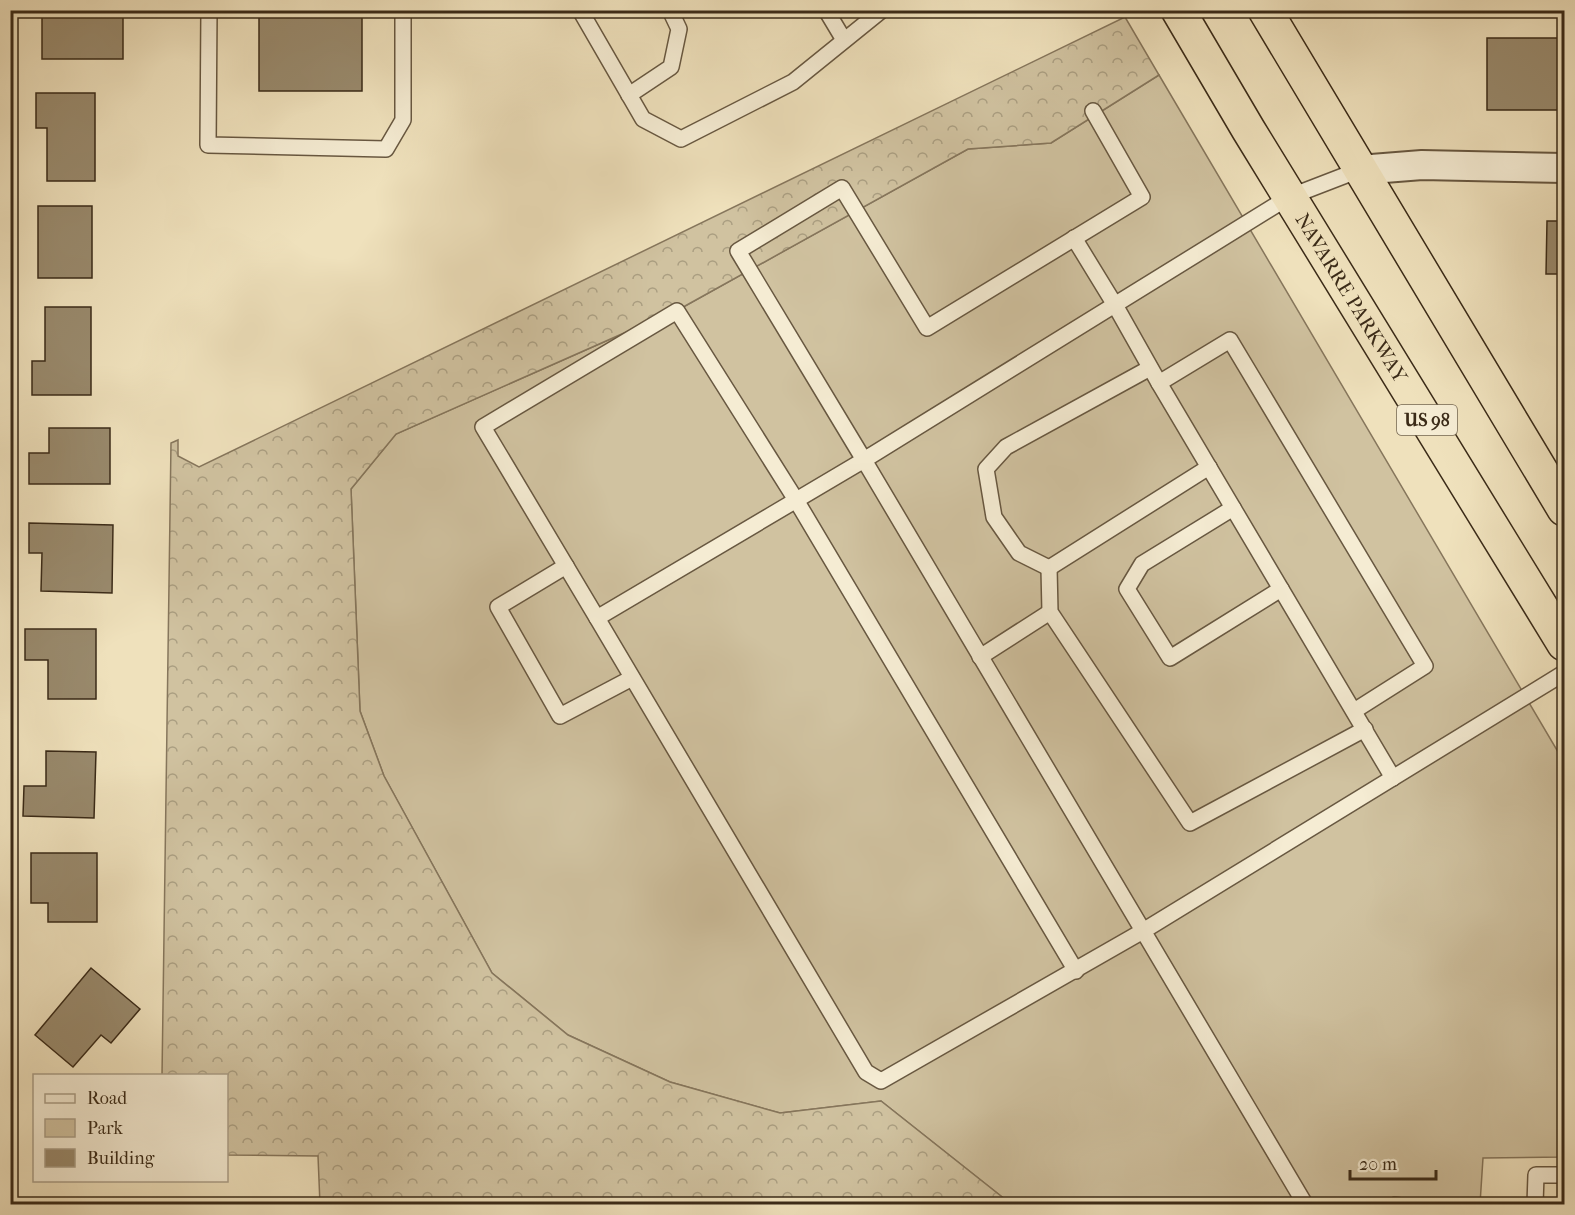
<svg xmlns="http://www.w3.org/2000/svg" width="1575" height="1215" viewBox="0 0 1575 1215" font-family="'IM FELL French Canon',serif">
<defs>
<pattern id="forest-crowns" width="20" height="18" patternUnits="userSpaceOnUse" patternTransform="scale(1.5)"><rect width="20" height="18" fill="#d0c2a0"/><path d="M2 6a3 3 0 1 1 6 0M12 15a3 3 0 1 1 6 0" fill="none" stroke="#aa9e81"/></pattern>
</defs>
<rect width="100%" height="100%" fill="#efe1bc"/>
<filter id="stains"><feTurbulence type="fractalNoise" baseFrequency=".00333" numOctaves="4"/><feColorMatrix values="0 0 0 0 .2 0 0 0 0 .09 0 0 0 0 .02 0 0 0 .5 -.17"/></filter>
<radialGradient id="worn" r=".72"><stop offset=".6" stop-color="#630" stop-opacity="0"/><stop offset="1" stop-color="#630" stop-opacity=".3"/></radialGradient>
<path fill="#d0c2a0" stroke="#86765c" stroke-width="1.5" d="M1159,75L1564,762V1157L1483,1158L1480,1204H1461L1394,1197L1373,1204H1011L881,1101L780,1113L670,1082L568,1035L492,973L384,776L360,711L351,489L396,434L685,306L968,149L1051,143Z"/>
<g fill="url(#forest-crowns)" stroke="#86765c" stroke-width="1.5">
<path d="M1125,17L1159,75L1051,143L968,149L685,306L396,434L351,489L360,711L384,776L492,973L568,1035L670,1082L780,1113L881,1101L1011,1204H320L318,1156L227,1155L226,1076H162L171,443L178,440V456L199,467Z"/>
<path d="M1394,1197L1454,1203L1461,1204H1373Z"/>
</g>
<g fill="#998a6d" stroke="#3b2b18" stroke-width="1.5">
<rect x="42" y="10" width="81" height="49"/>
<rect x="259" y="10" width="103" height="81"/>
<rect x="1487" y="38" width="77" height="72"/>
<path d="M36,93H95V181H47V128H36Z"/>
<rect x="38" y="206" width="54" height="72"/>
<path d="M1547,221H1564V274H1546Z"/>
<path d="M45,307H91V395H32V361H45Z"/>
<path d="M49,428H110V484H29V453H49Z"/>
<path d="M29,523L113,525L112,593L41,591L42,553H29Z"/>
<path d="M25,629H96V699H48V660H25Z"/>
<path d="M46,751L96,752L94,818L23,816L24,786H46Z"/>
<path d="M31,853H97V922H48V903H31Z"/>
<path d="M91,968L140,1009L111,1043L101,1035L73,1067L35,1035Z"/>
</g>
<g fill="none" stroke-linecap="round" stroke-linejoin="round">
<defs>
<g id="lane">
<path d="M209,10L208,145L386,149L403,120V10"/>
<path d="M580,10L643,119L681,139L793,82L882,10"/>
<path d="M826,10L844,40"/>
<path d="M629,95L671,67L679,29L670,10"/>
<path d="M1093,111L1142,197L927,328L842,188L738,251L864,460L1289,197L1359,170"/>
<path d="M1074,238L1115,305L1159,383L1393,778"/>
<path d="M1159,383L1230,340L1425,666L1354,711"/>
<path d="M1233,508L1142,564L1127,589L1170,658L1281,589"/>
<path d="M566,566L498,607L560,716L632,678"/>
<path d="M1049,568L1050,612L1190,823L1365,729"/>
<path d="M1049,568L1019,553L994,517L986,469L1006,447L1150,368"/>
<path d="M1049,568L1209,467"/>
<path d="M597,618L483,427L677,311L796,500L1076,971"/>
<path d="M980,657L1050,612"/>
<path d="M1305,1204L864,460L597,618L866,1072L881,1081L1143,931L1564,673"/>
<path d="M1535,1204L1536,1175H1564"/>
</g>
<path id="street" d="M1359,170L1422,165L1564,168"/>
<g id="highway">
<path id="s1" d="M1178,10L1248,129L1564,644"/>
<path d="M1265,10L1564,509"/>
</g>
</defs>
<use href="#lane" stroke="#685841" stroke-width="18"/>
<use href="#street" stroke="#685841" stroke-width="32"/>
<use href="#highway" stroke="#3b2b18" stroke-width="36"/>
<use href="#lane" stroke="#f5ecd3" stroke-width="15"/>
<use href="#street" stroke="#f5ecd3" stroke-width="28"/>
<use href="#highway" stroke="#efe1bc" stroke-width="33"/>
</g>
<g text-anchor="middle" dominant-baseline="central" stroke-width="4.5" stroke-linejoin="round" paint-order="stroke">
<rect fill="#f5ecd3" stroke="#736550" stroke-width="1.5" x="1397" y="405" width="60" height="30" rx="4.5"/>
<g font-size="18" font-weight="bold" fill="#3b2b18">
<text x="1427" y="420">US 98</text>
</g>
<g font-size="20" fill="#3b2b18" stroke="#f5ecd3">
<text stroke="none"><textPath href="#s1" startOffset="336">NAVARRE PARKWAY</textPath></text>
</g>
</g>
<rect width="1575" height="1215" fill="none" stroke="#efe1bc" stroke-width="36"/>
<rect x="12" y="12" width="1551" height="1191" fill="none" stroke="#3b2b18" stroke-width="3"/>
<rect x="18" y="18" width="1539" height="1179" fill="none" stroke="#3b2b18" stroke-width="1.5"/>
<rect x="33" y="1074" width="195" height="108" fill="#f5ecd3" stroke="#ab9f88" stroke-width="1.5"/>
<rect x="45" y="1094" width="30" height="9" fill="#f5ecd3" stroke="#ab9f88" stroke-width="1.5"/>
<text x="87" y="1104" font-size="18" fill="#3b2b18">Road</text>
<rect x="45" y="1119" width="30" height="18" fill="#d0c2a0" stroke="#ab9f88" stroke-width="1.5"/>
<text x="87" y="1134" font-size="18" fill="#3b2b18">Park</text>
<rect x="45" y="1149" width="30" height="18" fill="#998a6d" stroke="#ab9f88" stroke-width="1.5"/>
<text x="87" y="1164" font-size="18" fill="#3b2b18">Building</text>
<path d="M1350 1170v9h86v-9" fill="none" stroke="#3b2b18" stroke-width="3"/>
<text x="1359" y="1170" font-size="18" fill="#3b2b18" stroke="#f5ecd3" stroke-width="4.5" paint-order="stroke">20 m</text>
<rect width="100%" height="100%" filter="url(#stains)"/>
<rect width="100%" height="100%" fill="url(#worn)"/>
</svg>
